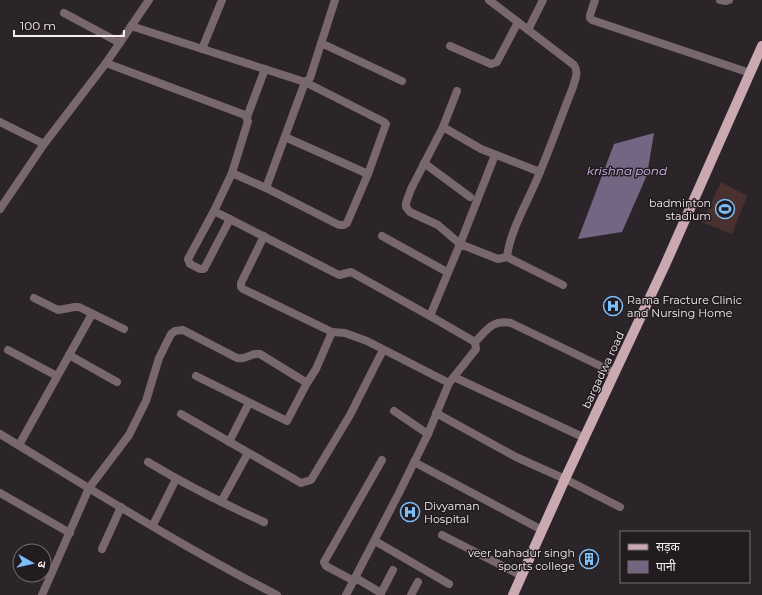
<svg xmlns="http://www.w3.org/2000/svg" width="762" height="595" viewBox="0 0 762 595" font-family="Montserrat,'Noto Sans Devanagari',sans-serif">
<rect width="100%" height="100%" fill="#2b2428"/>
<path fill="#493130" d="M721,182L747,196L732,234L702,222Z"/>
<path fill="#726683" d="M654,133L647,175L622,232L578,239L614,144Z"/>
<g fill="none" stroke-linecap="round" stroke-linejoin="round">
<g stroke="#78686c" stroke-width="8">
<path d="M489,0L574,65C579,72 575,79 573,87C561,117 550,149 537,179C527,203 510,231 507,257L563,285"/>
<path d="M595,0L590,15V18L592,20L750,73"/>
<path d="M720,0L726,1L729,0"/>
<path d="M64,13L120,43"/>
<path d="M131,26L305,82L310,78L335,0"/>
<path d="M528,30L543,0"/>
<path d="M321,43L402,81"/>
<path d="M450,46L491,64L497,62L518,22"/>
<path d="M202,49L222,0"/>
<path d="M106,63L245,115L248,121L232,173L214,211L339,275L351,272L430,316"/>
<path d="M305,82L384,122L386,124L368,174L347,223L344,225H339L266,188Z"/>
<path d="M457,91L443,127L411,189L406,203V207L410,212L438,225L460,244L495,155"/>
<path d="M247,117L265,69"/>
<path d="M0,122L44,144"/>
<path d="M443,127L481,149L540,172"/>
<path d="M285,137L368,174"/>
<path d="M424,163L470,197"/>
<path d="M232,173L266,188"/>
<path d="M0,209L44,144L106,63L149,0"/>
<path d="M214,211L188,259L190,264L200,269H204L230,219"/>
<path d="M264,236L241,283V287L243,289L332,332L345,333L367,341L449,383"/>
<path d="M382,236L447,272"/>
<path d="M34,298L58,310L75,307H79L124,329"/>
<path d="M475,342C487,330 493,319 511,323L615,373"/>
<path d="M8,350L57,376"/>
<path d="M69,355L117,382"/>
<path d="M196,376L287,421L307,383L316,369L332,332"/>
<path d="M454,377L585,438"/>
<path d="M394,411L428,434"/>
<path d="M436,413L516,457L565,479L620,507"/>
<path d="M181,414L301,483L311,480L350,415L383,350"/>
<path d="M0,434C91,489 182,547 277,595"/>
<path d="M229,442L249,403"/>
<path d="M19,445L92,314"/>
<path d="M148,462C186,485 224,504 264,522"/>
<path d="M414,462L542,530"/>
<path d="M0,493L70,533"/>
<path d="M221,502L248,453"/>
<path d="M153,525L176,479"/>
<path d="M442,535L522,576"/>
<path d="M375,541L449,584"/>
<path d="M102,549L121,507"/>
<path d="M356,578L381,593"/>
<path d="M354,581L326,566L324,562L382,460"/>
<path d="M42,595L89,488L129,435L146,401L159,358L171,334L175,331L183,330L237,358C247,360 252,352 260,354L307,383"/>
<path d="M346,595L399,493L428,434L449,383L476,349L475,342L430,316L460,244L498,259L507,257"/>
<path d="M380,595L393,570"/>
<path d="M411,595L418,582"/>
</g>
<path stroke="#caa9b1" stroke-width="10" d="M513,595L565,479L665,265L762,46"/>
</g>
<defs>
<symbol id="stadium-ring" viewBox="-11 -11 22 22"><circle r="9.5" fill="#221b1f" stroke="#7dbef9" stroke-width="1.5"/><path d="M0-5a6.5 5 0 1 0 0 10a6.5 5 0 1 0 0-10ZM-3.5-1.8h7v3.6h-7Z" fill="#7dbef9"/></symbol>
<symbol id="hospital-ring" viewBox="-11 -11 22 22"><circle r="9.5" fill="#221b1f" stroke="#7dbef9" stroke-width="1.5"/><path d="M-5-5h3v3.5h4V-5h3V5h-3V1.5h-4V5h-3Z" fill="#7dbef9"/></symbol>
<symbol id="building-ring" viewBox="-11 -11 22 22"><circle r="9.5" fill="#221b1f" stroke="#7dbef9" stroke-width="1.5"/><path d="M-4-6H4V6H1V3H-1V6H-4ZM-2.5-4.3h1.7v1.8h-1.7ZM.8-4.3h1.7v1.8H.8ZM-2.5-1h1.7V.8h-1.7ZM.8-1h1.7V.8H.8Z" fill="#7dbef9"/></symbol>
</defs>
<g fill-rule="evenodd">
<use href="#stadium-ring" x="714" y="198" width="22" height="22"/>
<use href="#hospital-ring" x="602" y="295" width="22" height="22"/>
<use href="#hospital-ring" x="399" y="501" width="22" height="22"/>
<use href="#building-ring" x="578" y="548" width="22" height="22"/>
</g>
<g text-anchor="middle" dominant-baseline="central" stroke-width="3" stroke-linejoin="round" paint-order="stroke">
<g font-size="11" fill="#f4eef1" stroke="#221b1f" text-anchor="end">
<text x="711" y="203">badminton<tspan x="711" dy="13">stadium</tspan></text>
<text x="627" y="300" text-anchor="start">Rama Fracture Clinic<tspan x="627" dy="13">and Nursing Home</tspan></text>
<text x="424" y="506" text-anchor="start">Divyaman<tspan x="424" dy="13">Hospital</tspan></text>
<text x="575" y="553">veer bahadur singh<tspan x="575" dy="13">sports college</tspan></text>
</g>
<g font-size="11" fill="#f4eef1" stroke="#221b1f">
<text transform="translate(603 370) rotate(-65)">bargadwa road</text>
</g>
<g font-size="12" font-style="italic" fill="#d4bdf2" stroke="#221b1f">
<text x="627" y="170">krishna pond</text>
</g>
</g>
<rect x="620" y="531" width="130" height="52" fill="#221b1f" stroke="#766f73"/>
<rect x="628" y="544" width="20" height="6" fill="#caa9b1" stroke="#766f73"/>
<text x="656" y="551" font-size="12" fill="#f4eef1">सड़क</text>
<rect x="628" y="561" width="20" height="12" fill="#726683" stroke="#766f73"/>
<text x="656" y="571" font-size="12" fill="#f4eef1">पानी</text>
<g transform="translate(32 563) rotate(98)"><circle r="19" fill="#221b1f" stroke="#766f73"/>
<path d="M0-3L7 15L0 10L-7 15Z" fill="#7dbef9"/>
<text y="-6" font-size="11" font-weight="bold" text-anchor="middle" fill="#f4eef1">उ</text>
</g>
<path d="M14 30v6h110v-6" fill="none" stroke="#f4eef1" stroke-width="2"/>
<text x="20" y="30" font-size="12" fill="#f4eef1" stroke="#221b1f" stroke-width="3" paint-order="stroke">100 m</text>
</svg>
